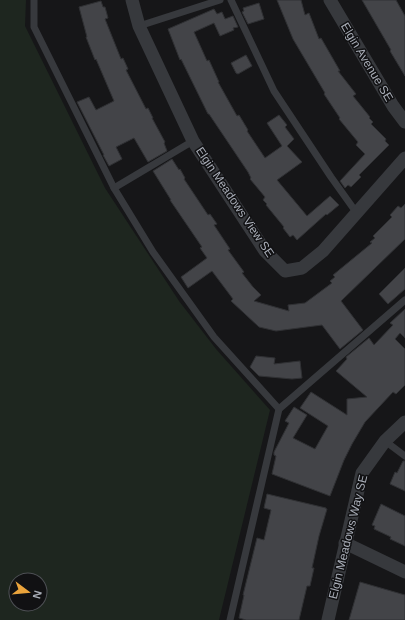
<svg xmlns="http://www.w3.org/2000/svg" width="405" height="620" viewBox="0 0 405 620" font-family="Helvetica,sans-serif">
<rect width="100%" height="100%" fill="#161618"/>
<path fill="#1e261f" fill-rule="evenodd" d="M0,0H26L25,26L105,188L179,301L216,349L270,410L219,620H0ZM16,580H40V604H16Z"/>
<g fill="#434448" stroke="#303134">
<path d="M277,0H301L305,15L309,13L319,39L321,38L340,71H338L356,94L353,96L370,117L369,118L373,122L371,124L386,139L385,141L389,145L359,175L361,177L351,187L348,185L345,188L340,181L365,154L356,145L358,142L339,119L340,118L324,94L325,93L293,39Z"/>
<path d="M362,0H396L405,16V76L390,51L391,50Z"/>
<path d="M101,1L103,7H105L108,18L105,19L121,59L123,58L128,69L126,70L146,109L148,108L153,118H152L165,142L164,143L167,151L148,162L134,138L116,147L122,159L109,166L103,155H104L77,102L89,97L96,110L114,101L96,59L95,60L86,37H87L79,7Z"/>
<path d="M259,3L264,19L248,24L242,12L244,11L243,8Z"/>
<path d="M214,9L217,14L222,12L225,19L233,16L238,27L233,28L234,30L220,36L214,23L194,32L207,61L209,60L219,82H218L237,116L239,115L248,130L247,131L265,158L282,146L267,123L279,115L287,125L285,127L294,139L287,146L302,162L277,180L307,216L330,196L339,205L327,215L326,214L297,240L293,235L290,237L283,228L284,227L266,205L267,204L263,200L265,197L250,179L251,178L248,172L209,114H208L181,59L180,60L168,29Z"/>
<path d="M246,55L252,66L238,74L236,73L231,63Z"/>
<path d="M172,159L179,170L180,169L185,178L184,179L208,215L210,214L217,224L214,225L230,249L228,250L244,272L242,273L253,287L261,295L254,301L289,311L288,305L305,303L332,283L330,281L335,277L333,275L372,243L370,242L375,238L373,236L392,217L390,215L398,206L401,208L405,204V239L341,301L363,330L340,349L322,325L276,331L259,327L231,301L233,299L212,271L188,288L181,277L207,258L200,248L202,247L170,200H171L153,171Z"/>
<path d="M405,268V289L388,304L379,294Z"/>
<path d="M405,309V338L400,333L395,339L405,349V385L396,394L393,392L365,422L352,444L344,460L330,496L272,474L276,456L274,455V452L289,423L285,421L294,407L307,415L293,438L315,449L328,426L300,408L311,392L347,415V399L367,397L336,371L347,359L346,357L369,338L374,345L393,325L390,323Z"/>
<path d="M256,356L275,358L274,364L300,361L302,378L292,379L259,376L250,367Z"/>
<path d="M403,461H405V491L390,484L395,472L397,473Z"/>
<path d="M267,494L326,508V509H327L319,536L312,568H314L310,586H307L299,620H246L239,618L244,595H243L257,538L264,540L271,510L264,508Z"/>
<path d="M381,504L405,516V546L390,539L391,537L374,529L375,526L372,525Z"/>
<path d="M360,582L405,595V620H349Z"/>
</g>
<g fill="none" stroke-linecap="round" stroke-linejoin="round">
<g stroke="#37393d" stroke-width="7">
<path d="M34,0V27L114,188L153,252L214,337L279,409"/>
<path d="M231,0L274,91L331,177L356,212"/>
<path d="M139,26L220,0"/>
<path d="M114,188L193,141"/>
<path d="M385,441L405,456"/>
<path d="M230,620L279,409L405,300"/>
</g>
<g stroke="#37393d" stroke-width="13">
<path d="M132,0L139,26L193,141L265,251L285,271L302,268L323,251L405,158"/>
<path d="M330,0L393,106L405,122"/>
<path d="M345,543L405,572"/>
<path d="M328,620L362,473L385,441L405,422"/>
</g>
</g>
<g text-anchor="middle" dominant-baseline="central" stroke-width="3" stroke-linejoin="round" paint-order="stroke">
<g font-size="12" fill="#a9aeb8" stroke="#111113">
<text transform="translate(367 62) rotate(59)">Elgin Avenue SE</text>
<text transform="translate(235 202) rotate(56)">Elgin Meadows View SE</text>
<text transform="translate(348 537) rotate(-76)">Elgin Meadows Way SE</text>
</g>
</g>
<g transform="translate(28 592) rotate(106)"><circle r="19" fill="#111113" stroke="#4e5055"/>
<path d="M0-3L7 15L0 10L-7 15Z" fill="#eba43c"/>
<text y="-6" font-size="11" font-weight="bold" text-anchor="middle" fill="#a9aeb8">N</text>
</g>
</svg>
